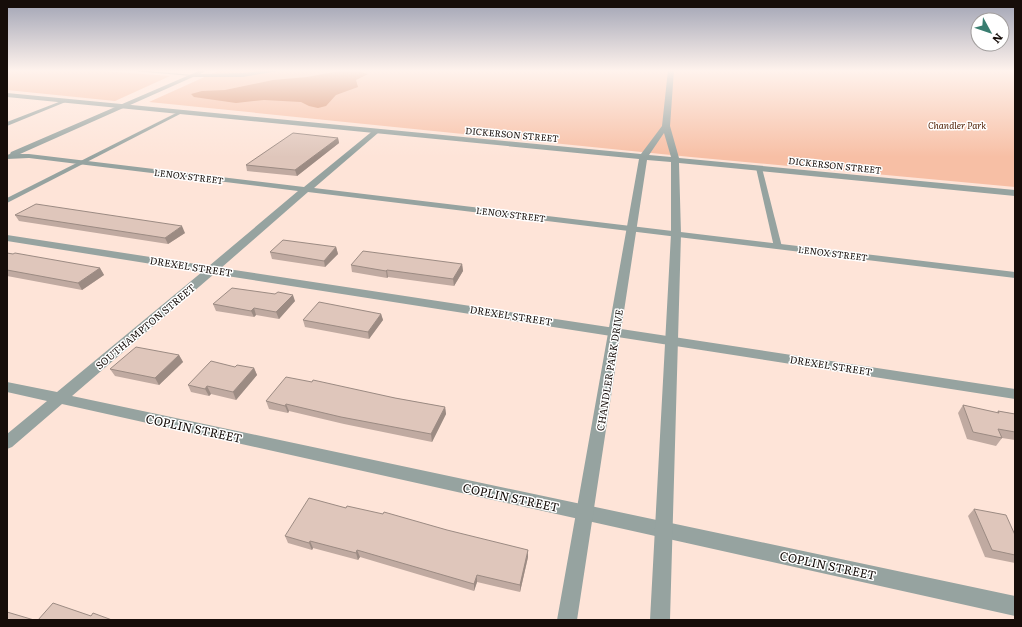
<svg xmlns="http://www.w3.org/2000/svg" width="1022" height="627" viewBox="0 0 1022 627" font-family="Literata,serif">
<rect width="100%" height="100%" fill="#fee4d8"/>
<g fill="#f7bfa5">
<path d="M10,70H90L170,76L115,101L7,90V71Z"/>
<path d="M220,70H1015V187L691,157L149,102Z"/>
</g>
<path fill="#d48a66" d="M352,70H386L375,71H362L361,72L368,74L356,80L358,87L336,95L326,106L318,108L309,106L301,102L264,100L236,103L194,97L191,94L202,91L225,90L273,80L307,77L339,71L358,70Z"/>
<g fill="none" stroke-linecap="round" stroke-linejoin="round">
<g fill="#96a3a0" fill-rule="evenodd">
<path d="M121,70H135L194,75L192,76Z"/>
<path d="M64,100L68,101L7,126V122Z"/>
<path d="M180,111L184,112L7,203V198Z"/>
<path d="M759,166L762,168L782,247L778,249L774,247L756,168Z"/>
</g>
<path fill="#96a3a0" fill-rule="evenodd" d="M201,70H208L200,74L243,73L271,70H284L243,77H193L20,154H29L304,187L375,129L379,131L378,133L314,188L1015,272V278L308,192L221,268L1015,389V399L214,274L72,396L1015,596V616L62,404L12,447L7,449V434L47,401L7,392V382L57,392L202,272L7,241V235L209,266L298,191L29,158L7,159V155L10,154L11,152Z"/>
<path fill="#96a3a0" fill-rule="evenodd" d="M668,70H674L670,126L679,158L1015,190V196L679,163L681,234L670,620H650L671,234V162L647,160L577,620H557L639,159L7,97V93L641,154L662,126ZM664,133L671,157L649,155Z"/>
</g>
<g fill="#c0aaa1">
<path d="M338,138L339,143L297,176L247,171L246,165Z"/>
<path d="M15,215L185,233L168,244L19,221Z"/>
<path d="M336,247L338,254L325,267L272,259L270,252Z"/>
<path d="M7,253L100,268L104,275L82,290L7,276Z"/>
<path d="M462,264L463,271L454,286L388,277L387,278L352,272L351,265Z"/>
<path d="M295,301L279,319L256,315L254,317L216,311L213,304Z"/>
<path d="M381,314L383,320L369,339L305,327L303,320Z"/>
<path d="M179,355L183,362L159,385L115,376L110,369Z"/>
<path d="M235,367L254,368L257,375L236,400L211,394L209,396L191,392L188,385Z"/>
<path d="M312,382L395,398L445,407L446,414L432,442L344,424L289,411L288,413L269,409L266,401Z"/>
<path d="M963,405L997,413L998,411L1015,414V440L1002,438L996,446L967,439L958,413Z"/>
<path d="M974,509L1015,535V563L985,557L968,516Z"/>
<path d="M285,536L528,557L520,592L477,582L474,591L360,557L358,560L313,548L312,550L288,543Z"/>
</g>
<g fill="#9c8b83">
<path d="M338,138L339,143L297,176L295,170Z"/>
<path d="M182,226L185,233L168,244L165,238Z"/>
<path d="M336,247L338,254L325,267L324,261Z"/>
<path d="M462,264L463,271L454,286L453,279Z"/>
<path d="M100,268L104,275L82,290L78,283Z"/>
<path d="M387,270L388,277L387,278L386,271Z"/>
<path d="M293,295L295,301L279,319L276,312Z"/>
<path d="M254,308L256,315L254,317L251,311Z"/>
<path d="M381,314L383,320L369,339L368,332Z"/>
<path d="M179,355L183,362L159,385L155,378Z"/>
<path d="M254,368L257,375L236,400L233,392Z"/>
<path d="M207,386L211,394L209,396L205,389Z"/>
<path d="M286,404L289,411L288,413L285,406Z"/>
<path d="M445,407L446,414L432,442L431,434Z"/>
<path d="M310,541L313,548L312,550L309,543Z"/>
<path d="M357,550L360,557L358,560L356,553Z"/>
<path d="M528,550V557L520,592V585Z"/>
<path d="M477,575V582L474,591V584Z"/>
</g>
<g fill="#dfc6bb" stroke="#9c8b83">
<path d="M293,133L338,138L295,170L246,165Z"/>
<path d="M36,204L182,226L165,238L15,215Z"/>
<path d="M283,240L336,247L324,261L270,252Z"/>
<path d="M363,251L462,264L453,279L387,270L386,271L351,265Z"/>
<path d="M7,253L13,254L15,253L100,268L78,283L7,270Z"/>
<path d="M232,288L275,294L278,292L293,295L276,312L254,308L251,311L213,304Z"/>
<path d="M319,302L381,314L368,332L303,320Z"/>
<path d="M136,347L179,355L155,378L110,369Z"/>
<path d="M211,361L235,367L237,365L254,368L233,392L207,386L205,389L188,385Z"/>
<path d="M286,377L312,382L313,380L395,398L445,407L431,434L341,417L286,404L285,406L266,401Z"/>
<path d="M963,405L999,413L998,411L1015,414V432L998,429L1002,438L973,432Z"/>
<path d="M309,498L346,508L347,506L383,514L384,512L447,530L528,550L520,585L477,575L474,584L357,550L356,553L310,541L309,543L285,536Z"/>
<path d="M974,509L1006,515L1015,535V555L992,550Z"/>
<path d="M53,603L91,616L93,613L112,620H38Z"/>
<path d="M7,612L34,620H7Z"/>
</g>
<linearGradient id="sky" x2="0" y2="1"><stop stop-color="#a0a3b4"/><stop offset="0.45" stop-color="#fff3ed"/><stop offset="1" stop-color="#fff3ed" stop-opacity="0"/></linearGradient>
<rect width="1022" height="157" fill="url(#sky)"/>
<g text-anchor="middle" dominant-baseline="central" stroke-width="3" stroke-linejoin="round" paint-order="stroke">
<g font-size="9" font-style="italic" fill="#54250a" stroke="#fff">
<text x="957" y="125">Chandler Park</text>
</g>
<g font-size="9" fill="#160d09" stroke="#fff">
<text transform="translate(512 134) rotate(5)">DICKERSON STREET</text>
<text transform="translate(835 165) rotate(6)">DICKERSON STREET</text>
<text transform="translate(189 176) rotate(7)">LENOX STREET</text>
<text transform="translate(511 214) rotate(7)">LENOX STREET</text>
<text transform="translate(833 253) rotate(7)">LENOX STREET</text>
</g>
<g font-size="10" fill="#160d09" stroke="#fff">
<text transform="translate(191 266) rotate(9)">DREXEL STREET</text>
<text transform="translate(511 315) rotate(9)">DREXEL STREET</text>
<text transform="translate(145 326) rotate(-40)">SOUTHAMPTON STREET</text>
<text transform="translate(831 365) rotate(9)">DREXEL STREET</text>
<text transform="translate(609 370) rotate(-81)">CHANDLER PARK DRIVE</text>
</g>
<g font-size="12" fill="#160d09" stroke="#fff">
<text transform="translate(194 428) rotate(12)">COPLIN STREET</text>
<text transform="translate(511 497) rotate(12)">COPLIN STREET</text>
<text transform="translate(828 565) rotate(12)">COPLIN STREET</text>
</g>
</g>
<rect width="1022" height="627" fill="none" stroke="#160d09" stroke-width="16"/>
<g transform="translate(990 32) rotate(130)"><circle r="19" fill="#ffffff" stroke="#a29e9d"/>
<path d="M0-3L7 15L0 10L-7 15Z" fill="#397d70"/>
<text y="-6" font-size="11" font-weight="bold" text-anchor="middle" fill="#160d09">N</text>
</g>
</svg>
